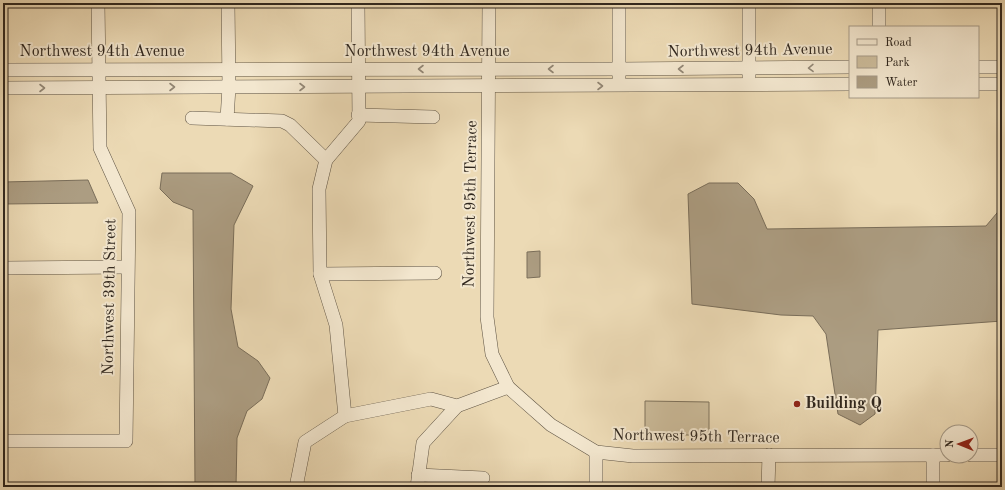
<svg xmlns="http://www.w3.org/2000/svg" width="1005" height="490" viewBox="0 0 1005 490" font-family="'Old Standard TT',serif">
<rect width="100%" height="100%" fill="#ecdab5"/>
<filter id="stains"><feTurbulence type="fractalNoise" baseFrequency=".005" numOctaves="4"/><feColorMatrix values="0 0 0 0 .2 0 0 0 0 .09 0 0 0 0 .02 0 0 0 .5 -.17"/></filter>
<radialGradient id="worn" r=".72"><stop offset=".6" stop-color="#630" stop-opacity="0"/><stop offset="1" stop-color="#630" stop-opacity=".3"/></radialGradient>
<path fill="#ccbc9b" stroke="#7e725c" d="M645,401L709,402V435H645Z"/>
<g fill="#ac9d82" stroke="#7a6e5a">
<path d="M162,173H231L253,186L234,225L231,309L238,347L258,361L270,378L262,399L247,411L237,438L236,487H195L193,210L173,202L160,189Z"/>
<path d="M88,180L98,203L3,204V182Z"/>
<path d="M709,183H738L754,199L767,229L986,226L1002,207V321L878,330L875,414L860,425L838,414L826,334L813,316L781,315L692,304L688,194Z"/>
<path d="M540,251V277L527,278V252Z"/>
</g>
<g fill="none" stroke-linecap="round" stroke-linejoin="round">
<defs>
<g id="minor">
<path d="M489,3L487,317L492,354L508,387L551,425L596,452L633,456L947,455"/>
<path d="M879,27V3"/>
<path d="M978,67H1002"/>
<path d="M3,70L619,69L850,67"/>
<path d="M619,77V3"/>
<path d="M749,77V3"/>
<path d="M978,84H1002"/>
<path d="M3,88L850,84"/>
<path d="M358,115L433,117"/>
<path d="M192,118L282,121L290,125L326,160"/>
<path d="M227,119L229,87L228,3"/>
<path d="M3,268L127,267"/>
<path d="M320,274L435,273"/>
<path d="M345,416L431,399L457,406L508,387"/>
<path d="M3,441H126L129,212L100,148L98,3"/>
<path d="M933,455V487"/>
<path d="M971,455H1002"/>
<path d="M418,475L483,478"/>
<path d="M299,487L297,482L305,442L345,416L336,325L320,274L319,189L326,160L359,121L358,3"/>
<path d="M417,487L423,443L457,406"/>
<path d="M596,487V452"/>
<path d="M768,487L769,455"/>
</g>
</defs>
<use href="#minor" stroke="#5f5444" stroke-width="14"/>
<use href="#minor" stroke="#f3e7cf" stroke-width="13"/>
</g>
<defs><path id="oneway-chevron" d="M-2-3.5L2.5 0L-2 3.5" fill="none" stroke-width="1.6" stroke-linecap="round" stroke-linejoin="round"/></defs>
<g stroke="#928776">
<use href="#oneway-chevron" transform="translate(811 68) rotate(179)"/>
<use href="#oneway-chevron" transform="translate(421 69) rotate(-180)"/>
<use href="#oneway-chevron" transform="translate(551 69) rotate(180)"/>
<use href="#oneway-chevron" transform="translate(681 69) rotate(180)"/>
<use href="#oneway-chevron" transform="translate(600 86)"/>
<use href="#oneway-chevron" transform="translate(172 87)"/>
<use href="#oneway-chevron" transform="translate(302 87)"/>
<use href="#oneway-chevron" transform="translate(42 88)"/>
</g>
<circle fill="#8f2418" stroke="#f3e7cf" stroke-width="1.5" cx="797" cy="404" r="4"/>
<g text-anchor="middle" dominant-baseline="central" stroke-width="4" stroke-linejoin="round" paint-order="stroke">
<g font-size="16" fill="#30271e" stroke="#f3e7cf">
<text transform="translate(750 51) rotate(-1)">Northwest 94th Avenue</text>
<text x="102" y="52">Northwest 94th Avenue</text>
<text x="427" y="52">Northwest 94th Avenue</text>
<text transform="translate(471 204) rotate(-89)">Northwest 95th Terrace</text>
<text transform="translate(110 297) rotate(-89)">Northwest 39th Street</text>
<text transform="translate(696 437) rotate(1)">Northwest 95th Terrace</text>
</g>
<g font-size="16" font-weight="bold" fill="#30271e" stroke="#f3e7cf" text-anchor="start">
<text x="805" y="404">Building Q</text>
</g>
</g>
<rect width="1005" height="490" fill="none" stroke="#ecdab5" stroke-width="16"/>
<rect x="4" y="4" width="997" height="482" fill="none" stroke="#30271e" stroke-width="2"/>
<rect x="8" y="8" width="989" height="474" fill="none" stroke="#30271e"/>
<rect x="849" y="26" width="130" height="72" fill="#f3e7cf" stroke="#a59a88"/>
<rect x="857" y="39" width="20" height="6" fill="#f3e7cf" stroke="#a59a88"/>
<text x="885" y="46" font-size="12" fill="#30271e">Road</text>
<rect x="857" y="56" width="20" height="12" fill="#ccbc9b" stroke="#a59a88"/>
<text x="885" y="66" font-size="12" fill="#30271e">Park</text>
<rect x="857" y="76" width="20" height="12" fill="#ac9d82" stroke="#a59a88"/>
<text x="885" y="86" font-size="12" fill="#30271e">Water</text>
<g transform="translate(959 444) rotate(271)"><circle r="19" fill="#f3e7cf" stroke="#a59a88"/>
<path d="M0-3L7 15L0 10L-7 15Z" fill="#8f2418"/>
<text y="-6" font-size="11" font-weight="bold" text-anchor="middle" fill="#30271e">N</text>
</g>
<rect width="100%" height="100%" filter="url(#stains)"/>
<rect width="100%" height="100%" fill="url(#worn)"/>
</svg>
